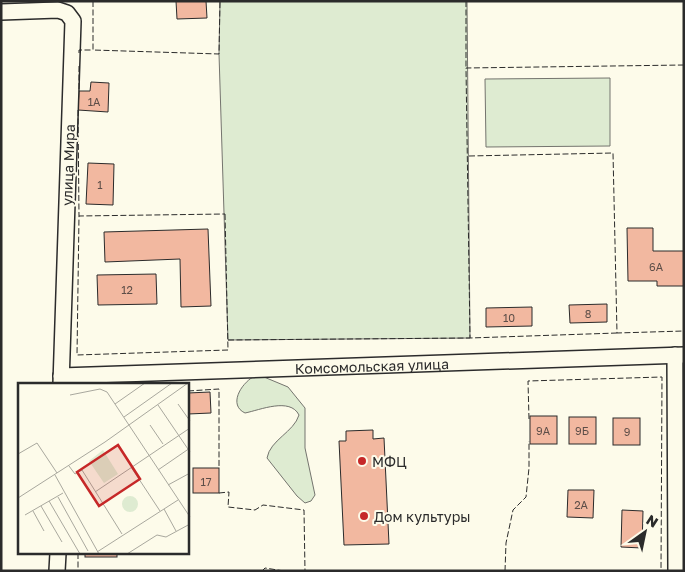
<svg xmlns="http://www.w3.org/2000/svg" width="685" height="572" viewBox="0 0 685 572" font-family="'Golos Text',sans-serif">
<rect width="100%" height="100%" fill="#fdfbea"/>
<g fill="#deebd1" stroke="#74746e">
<path d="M220,1H467L470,338L228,340L219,54Z"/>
<path d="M610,78V146L486,147L485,79Z"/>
<path d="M253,377H264L288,387L305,408V448L315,495L311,501L305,503L297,496L267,458C270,440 294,432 299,415C290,397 260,410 245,413C228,405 241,384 253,377Z"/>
</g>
<g fill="#f2b8a0" stroke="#2b2b2b">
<path d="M176,1H206L207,18L177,19Z"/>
<path d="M91,82L109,83L108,112L78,110L79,91H90Z"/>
<path d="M88,163L114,164L113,205L86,204Z"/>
<path d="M627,228H653V251H684V286H657V281H628Z"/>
<path d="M208,229L211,306L181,307L180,259L105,262L104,232Z"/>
<path d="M156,274L157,304L98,305L97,275Z"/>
<path d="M607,304V322L570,323L569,305Z"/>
<path d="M532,307V326L486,327V308Z"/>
<path d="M210,392L211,413L188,414V393Z"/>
<rect x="530" y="416" width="27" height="28"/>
<rect x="569" y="417" width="27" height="27"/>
<rect x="613" y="418" width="27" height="27"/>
<path d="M373,430V439L384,438L389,544L344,545L339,441H346V431Z"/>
<rect x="193" y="468" width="26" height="25"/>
<path d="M568,490H594L593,518L567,517Z"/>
<path d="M622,510L643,511L642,548L621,547Z"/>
<rect x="85" y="553" width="32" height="4"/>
</g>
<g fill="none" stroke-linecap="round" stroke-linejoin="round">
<defs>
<g id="minor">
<path d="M1,12L58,10L67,13L73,21L61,384"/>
<path d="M675,355L676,571"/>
<path id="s1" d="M61,376L684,355"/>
<path d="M57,571L58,553"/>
</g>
</defs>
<use href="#minor" stroke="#2b2b2b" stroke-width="18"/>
<use href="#minor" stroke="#fdfbea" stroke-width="15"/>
<g stroke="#2b2b2b" stroke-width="1" stroke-dasharray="6 2.5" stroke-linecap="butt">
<path d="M93,1V50L219,54L220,1"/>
<path d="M466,1V68"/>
<path d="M79,53V50H93"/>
<path d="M79,66V91"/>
<path d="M78,110L79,216"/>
<path d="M469,156L613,153L617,333L684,331"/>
<path d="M225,214L228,350L77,355L79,216Z"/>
<path d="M617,333L470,338L466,68L684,65"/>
<path d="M228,340L470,338"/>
<path d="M188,391L219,389V468"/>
<path d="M529,419L528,381L662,377L661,571"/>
<path d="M219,493L229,492L228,507L255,510L263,505L304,510L305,571"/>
<path d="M78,553V571"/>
<path d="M262,571L265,568L284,571"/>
<path d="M505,571L506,543L513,510L526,497L529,468V441"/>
</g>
</g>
<g fill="#c62828" stroke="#fdfbea" stroke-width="2">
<circle cx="362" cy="461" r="5"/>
<circle cx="364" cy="516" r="5"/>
</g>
<g text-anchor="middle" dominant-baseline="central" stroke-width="4" stroke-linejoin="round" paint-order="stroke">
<g font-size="11" fill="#5d4e48">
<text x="94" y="101">1А</text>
<text x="100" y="184">1</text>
<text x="656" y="266">6А</text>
<text x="127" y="289">12</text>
<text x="588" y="313">8</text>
<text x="509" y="317">10</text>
<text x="543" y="430">9А</text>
<text x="582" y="430">9Б</text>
<text x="627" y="431">9</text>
<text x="206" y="481">17</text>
<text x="581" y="504">2А</text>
</g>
<g font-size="14" fill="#2b2b2b" stroke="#fdfbea">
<text transform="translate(68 165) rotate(-88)">улица Мира</text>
<text stroke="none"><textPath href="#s1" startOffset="311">Комсомольская улица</textPath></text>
</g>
<g font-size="14" fill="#2b2b2b" stroke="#fdfbea" text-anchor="start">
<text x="372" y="461">МФЦ</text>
<text x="374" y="516">Дом культуры</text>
</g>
</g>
<g transform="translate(18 383)">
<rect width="171" height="171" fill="#fdfbea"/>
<path d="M85,67L100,91L86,100L71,78ZM104 121a8 8 0 1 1 16 0a8 8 0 1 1-16 0Z" fill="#deebd1"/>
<path fill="none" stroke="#a9a89e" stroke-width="1" d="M52,12L82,6L89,9L172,134M97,21L127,0M160,21L172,38M140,22L172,69M106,34L154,0M132,42L145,61M0,71L19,60L39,90M51,83L57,91L64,87L104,151M113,84L142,128M140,87L172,65M37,92L81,171M150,102L172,90M77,109L172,45M40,114L70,168M0,115L87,59L170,0M31,118L62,171M23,123L44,159M146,126L158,148M15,128L26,148M7,132L45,110M79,169L160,117M109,171L139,152L148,154L172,141"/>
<path fill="#c62828" fill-opacity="0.15" stroke="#c62828" stroke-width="2.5" d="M100,62L122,96L81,123L59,89Z"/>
<rect width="171" height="171" fill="none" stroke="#2b2b2b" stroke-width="2.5"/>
</g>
<rect width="685" height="572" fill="none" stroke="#2b2b2b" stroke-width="5"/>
<g transform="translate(645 532) rotate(33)" stroke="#fdfbea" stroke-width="4" paint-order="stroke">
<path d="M0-4L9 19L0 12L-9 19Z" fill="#2b2b2b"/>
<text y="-8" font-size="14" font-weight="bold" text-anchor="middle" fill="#2b2b2b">N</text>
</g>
</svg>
